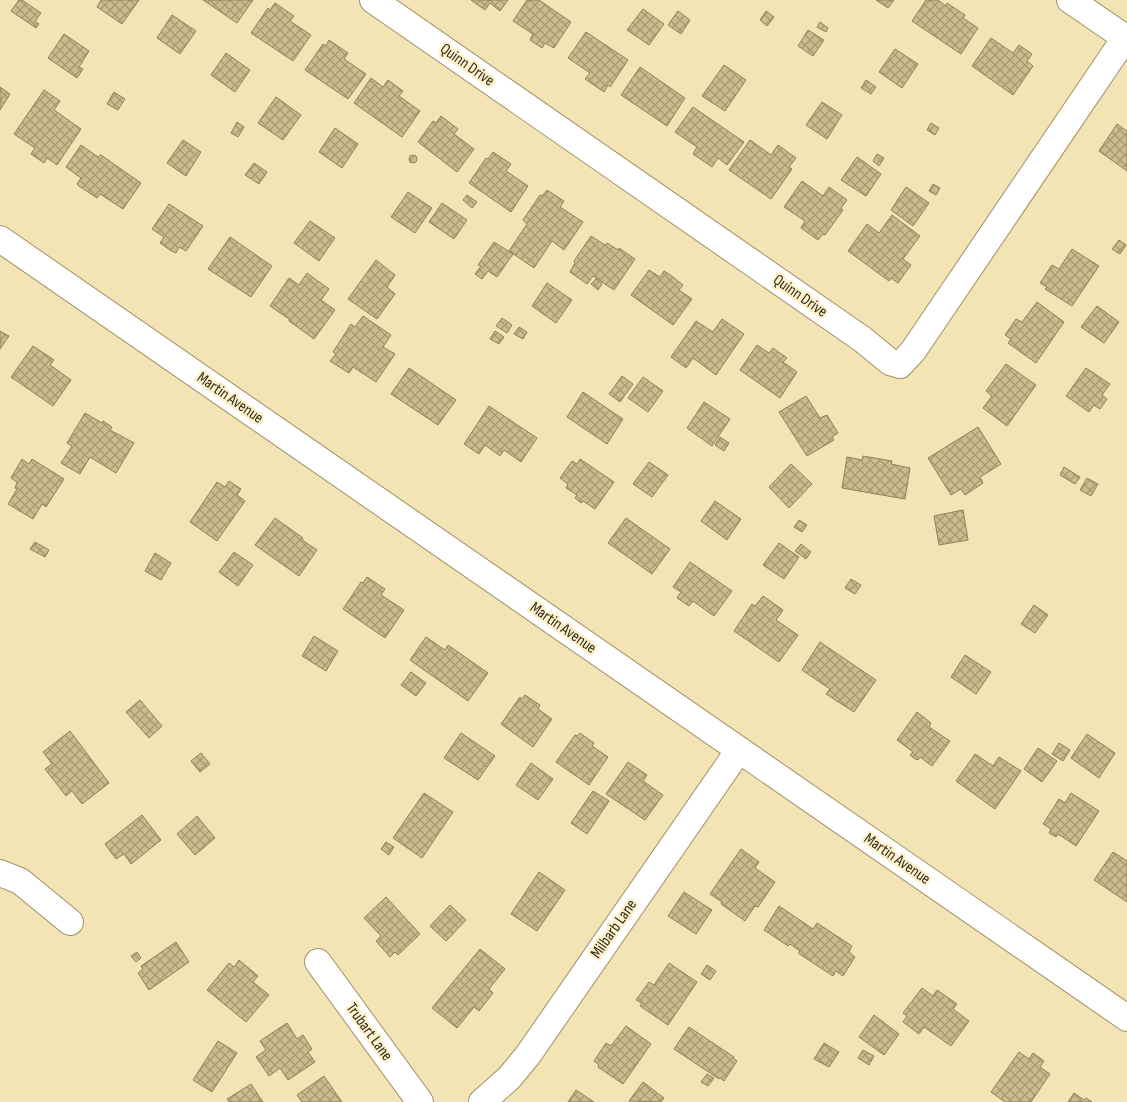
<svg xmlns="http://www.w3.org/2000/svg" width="1127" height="1102" viewBox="0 0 1127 1102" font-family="'Sofia Sans Condensed',sans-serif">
<defs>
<pattern id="building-cross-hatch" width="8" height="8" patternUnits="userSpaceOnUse" patternTransform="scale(1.25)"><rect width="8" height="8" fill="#cbbc8f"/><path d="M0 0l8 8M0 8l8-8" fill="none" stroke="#a59974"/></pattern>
</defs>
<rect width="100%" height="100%" fill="#f3e4b5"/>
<g fill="url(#building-cross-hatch)" stroke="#908257">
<path d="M19,0H22L41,13L35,21L39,24L36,28L11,11Z"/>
<path d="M101,0H139L122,24L97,7Z"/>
<path d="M203,0H253L237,23Z"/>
<path d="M471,0H508L500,11L490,3L485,10Z"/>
<path d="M527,0H539L571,22L554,48L545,43L542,48L530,40L533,34L513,21Z"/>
<path d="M876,0H894L888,8Z"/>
<path d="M926,0H938L946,6L947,3L965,15L963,18L978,28L961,54L912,21Z"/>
<path d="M275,3L294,16L290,21L311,35L293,61L251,33L268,8L270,10Z"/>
<path d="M643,9L664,24L649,45L627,30Z"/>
<path d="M678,11L690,20L681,34L668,25Z"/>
<path d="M766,11L774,17L767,26L760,20Z"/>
<path d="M172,15L196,31L180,54L157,38Z"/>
<path d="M820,22L828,28L826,32L817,27Z"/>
<path d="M808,30L824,40L813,56L798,46Z"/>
<path d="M586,32L628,60L610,87L608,85L604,92L585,79L590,73L568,58Z"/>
<path d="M64,34L89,51L79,67L83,69L77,78L48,58Z"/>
<path d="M991,38L1013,53L1019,45L1032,54L1027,61L1033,66L1013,95L972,66Z"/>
<path d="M329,40L348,53L344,59L366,74L348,99L305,70L323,44L326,46Z"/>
<path d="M895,49L918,64L902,88L879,72Z"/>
<path d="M226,53L250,70L235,92L211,75Z"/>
<path d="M724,65L746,80L725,111L702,96Z"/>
<path d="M640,67L685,98L667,126L621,95Z"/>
<path d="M371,78L383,87L388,80L403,91L399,96L420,111L402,137L354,103Z"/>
<path d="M866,80L876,87L871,94L861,88Z"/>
<path d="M0,87L10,94L0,110Z"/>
<path d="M44,90L60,101L54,110L81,129L57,165L47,158L44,163L31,154L35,148L14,134Z"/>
<path d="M114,92L125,99L118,110L107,104Z"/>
<path d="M276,97L301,115L283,140L258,123Z"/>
<path d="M822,102L842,115L827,139L806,125Z"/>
<path d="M693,107L744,142L727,165L718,158L712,167L693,154L697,147L675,132Z"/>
<path d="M441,116L458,129L454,134L474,149L457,172L418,142L433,121L436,123Z"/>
<path d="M237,122L244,127L238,137L231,133Z"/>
<path d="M931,123L939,128L935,135L927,130Z"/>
<path d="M1117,124L1127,131V171L1099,151Z"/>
<path d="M335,128L358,144L342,168L319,152Z"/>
<path d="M183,140L201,152L186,176L167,163Z"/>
<path d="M750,140L771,155L778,145L796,158L789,167L792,169L771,199L729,170Z"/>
<path d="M81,145L98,157L100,155H101L141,183L123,209L100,194L97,198L79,186L77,184L81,178L66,167Z"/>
<path d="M493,152L511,164L506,171L528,186L511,212L469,183L486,158L488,159Z"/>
<path d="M877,154L884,158L879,166L873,161Z"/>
<circle cx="413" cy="159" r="4"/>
<path d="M857,157L881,174L866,196L841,180Z"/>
<path d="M254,163L267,172L259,184L245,175Z"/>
<path d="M802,181L823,196L829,187L847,200L841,208L843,210L825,235L823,234L818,240L801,228L805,221L784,207Z"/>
<path d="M933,184L940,188L936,195L929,191Z"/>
<path d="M906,187L929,203L913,226L891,210Z"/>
<path d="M547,190L564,201L560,207L583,222L564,250L552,241L534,268L509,251L527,224L523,220L540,195L542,196Z"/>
<path d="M408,192L432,208L415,233L391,217Z"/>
<path d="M467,195L477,202L472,208L463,200Z"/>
<path d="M442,203L467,220L454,239L429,222Z"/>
<path d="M169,204L203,226L186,251L179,247L176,253L170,250L160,243L164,237L152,229Z"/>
<path d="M892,215L920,236L903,259L911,265L898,283L891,278L889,281L848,251L867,224L879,233Z"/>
<path d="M310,221L335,238L319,261L294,243Z"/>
<path d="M591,236L605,245L607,243L618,250L619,248L635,259L614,290L593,276L587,284L570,272L575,263L574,261Z"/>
<path d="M230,237L272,266L251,297L208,269Z"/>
<path d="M1119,240L1126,245L1120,254L1112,249Z"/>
<path d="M494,242L513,254L497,277L488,271L482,279L475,274L481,266L478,265Z"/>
<path d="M1072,249L1099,266L1072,306L1045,289L1047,287L1040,283L1052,265L1059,269Z"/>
<path d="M376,260L395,275L387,287L395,294L377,319L348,299Z"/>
<path d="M649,270L660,277L664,271L669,274L683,285L679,290L692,299L673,325L631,295Z"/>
<path d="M307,273L329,289L321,300L335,310L314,339L289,321V319L270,306L289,278L299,285Z"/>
<path d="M596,279L602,284L598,290L591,284Z"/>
<path d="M547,283L572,300L556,323L532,306Z"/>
<path d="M1037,302L1064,322L1036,363L1008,343L1011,339L1005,335L1016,319L1022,322Z"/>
<path d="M1097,306L1119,322L1104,343L1081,327Z"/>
<path d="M363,316L391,335L383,347L395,354L376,382L353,367L349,373L330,361L336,354L333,352L351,324L355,327Z"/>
<path d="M502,318L512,325L507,333L496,326Z"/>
<path d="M722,319L744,334L716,375L693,358L686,368L671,357L696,321L713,332Z"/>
<path d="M519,327L527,332L523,339L514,334Z"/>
<path d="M0,331L9,336L0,349Z"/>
<path d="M495,331L504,337L499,344L490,339Z"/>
<path d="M757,345L769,353L773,348L787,358L783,362L797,372L780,398L740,370Z"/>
<path d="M33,346L54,360L50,365L71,380L53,406L11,377Z"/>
<path d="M1006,364L1036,385L1007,426L983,408L992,396L986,391Z"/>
<path d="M409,368L456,400L438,425L391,394Z"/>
<path d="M1086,368L1110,384L1102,395L1107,399L1100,409L1094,405L1089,412L1066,396Z"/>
<path d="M622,376L633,384L620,402L609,394Z"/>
<path d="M643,377L663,391L648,412L628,398Z"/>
<path d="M583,392L623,419L607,444L567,417Z"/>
<path d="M806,396L820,418L827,415L838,433L832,437L834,440L807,456L779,412Z"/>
<path d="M704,402L730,419L712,446L687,428Z"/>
<path d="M489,406L537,438L521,462L504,450L500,456L485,445L479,454L464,444Z"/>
<path d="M85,413L102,423L103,421L112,427L110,430L134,443L116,473L90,457L80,474L61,463L72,446L67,443Z"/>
<path d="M978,427L1001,464L980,477L983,483L965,495L961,489L951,495L928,458Z"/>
<path d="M720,437L729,443L724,451L715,445Z"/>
<path d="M863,456L892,461L891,464L910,468L905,499L842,488L847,457L862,460Z"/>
<path d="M22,459L29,464L32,459L64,479L46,507L42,504L33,519L8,504L17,489L15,488L17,482L11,478Z"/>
<path d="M580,459L614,482L595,509L583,501L581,503L575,498L577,495L566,488L568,484L560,478L572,461L577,464Z"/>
<path d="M649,462L668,475L652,497L633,484Z"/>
<path d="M791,464L812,484L789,508L769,487Z"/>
<path d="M1064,467L1080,477L1075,484L1060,475Z"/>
<path d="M1087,478L1098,484L1091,496L1080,490Z"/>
<path d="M229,481L241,489L237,495L245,501L217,541L190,522L217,482L225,487Z"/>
<path d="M715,501L741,519L727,540L701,521Z"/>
<path d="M963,510L968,540L939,545L934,516Z"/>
<path d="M275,518L303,538L302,540L317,550L299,576L255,545Z"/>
<path d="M626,518L670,549L652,574L608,543Z"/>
<path d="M799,520L807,525L802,532L794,527Z"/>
<path d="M35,542L49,550L45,557L30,549Z"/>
<path d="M779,543L799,557L784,579L763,565Z"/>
<path d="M801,544L811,552L806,559L795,551Z"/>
<path d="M234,552L253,565L238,586L219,572Z"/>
<path d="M155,553L171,563L161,580L145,571Z"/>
<path d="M690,562L732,591L714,616L693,601L689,606L677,598L681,592L673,587Z"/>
<path d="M367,577L385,589L381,595L404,610L385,638L343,609L361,582L363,583Z"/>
<path d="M851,579L861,585L855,594L845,588Z"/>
<path d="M763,596L783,610L776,620L798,635L779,662L734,631L752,604L755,606Z"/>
<path d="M1034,605L1048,615L1035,633L1021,624Z"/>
<path d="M314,636L338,651L326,671L302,656Z"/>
<path d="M426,637L445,650L448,645L488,673L468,701L410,660Z"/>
<path d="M820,642L876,680L854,712L826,694L830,689L802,670Z"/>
<path d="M965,655L991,672L976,694L951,677Z"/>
<path d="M411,672L426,683L416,696L401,685Z"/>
<path d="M525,695L540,705L538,709L552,719L533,747L501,724L520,697L522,699Z"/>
<path d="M140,700L162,726L149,738L126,712Z"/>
<path d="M917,712L931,723L929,727L950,741L932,766L920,757L918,760L915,759L910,755L913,752L897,740Z"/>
<path d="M70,731L109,783L82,804L72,791L66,796L45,769L52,764L43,752Z"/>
<path d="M461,733L495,756L478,780L444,758Z"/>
<path d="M580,733L594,743L592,746L608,757L589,785L556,762L575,735L577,736Z"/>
<path d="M1087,734L1115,753L1099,778L1071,758Z"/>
<path d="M1059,743L1070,750L1063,761L1052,754Z"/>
<path d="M1038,748L1057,761L1042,782L1024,769Z"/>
<path d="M201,753L210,764L200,772L191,761Z"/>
<path d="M975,754L993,766L999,757L1021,771L995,809L956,781Z"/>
<path d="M628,762L647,775L643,781L663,795L645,820L606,794Z"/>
<path d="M531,763L553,779L538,800L516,785Z"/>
<path d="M593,791L609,801L587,834L571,823Z"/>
<path d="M424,793L453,812L422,858L393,838Z"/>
<path d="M1071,793L1099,811L1076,846L1058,834L1056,837L1049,833L1051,829L1043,824L1059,799L1065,803Z"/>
<path d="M142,815L161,840L131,864L124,854L116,859L105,844Z"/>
<path d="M197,816L215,838L195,855L177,834Z"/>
<path d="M386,842L394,847L389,855L381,849Z"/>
<path d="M741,849L759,862L755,868L775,882L758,907L755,906L745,921L721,904L722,902L710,894Z"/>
<path d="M1113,852L1127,861V902L1094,880Z"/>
<path d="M539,872L565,890L537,931L511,914Z"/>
<path d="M684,892L712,910L696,934L668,916Z"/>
<path d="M386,897L420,934L398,955L395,952L390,957L376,941L381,936L364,918Z"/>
<path d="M450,905L466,920L446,941L430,926Z"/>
<path d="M779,906L813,929L817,923L852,946L849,952L855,957L843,976L836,971L833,976L798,953L800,951L790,944L788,946L764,930Z"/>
<path d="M176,942L189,962L149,990L138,973L143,969L141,966Z"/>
<path d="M480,949L505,969L489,989L493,993L479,1011L474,1007L457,1028L432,1008Z"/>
<path d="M137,952L141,958L136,962L131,956Z"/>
<path d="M239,960L258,976L253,982L269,995L246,1022L207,990L229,963L234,967Z"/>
<path d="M669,963L697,982L668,1025L640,1006L642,1003L636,1000L649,982L654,985Z"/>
<path d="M707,965L716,971L710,980L701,974Z"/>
<path d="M922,988L933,996L937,990L957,1004L953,1009L969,1021L951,1046L924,1027L919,1034L903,1022L907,1016L903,1013Z"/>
<path d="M874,1015L899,1034L884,1055L859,1037Z"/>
<path d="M287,1023L297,1039L303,1035L312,1049L308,1052L315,1062L288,1080L280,1068L269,1076L256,1057L266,1050L260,1041Z"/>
<path d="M626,1026L651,1044L623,1084L598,1067L599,1065L594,1061L606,1043L611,1046Z"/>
<path d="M689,1027L734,1057L733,1058L737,1061L724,1081L720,1078L719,1079L674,1049Z"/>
<path d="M218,1041L237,1053L212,1092L193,1080Z"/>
<path d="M824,1043L839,1052L829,1067L814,1059Z"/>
<path d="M863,1050L874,1056L869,1065L858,1058Z"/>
<path d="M1019,1052L1029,1059L1033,1053L1044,1061L1040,1067L1050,1074L1031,1102H1005L991,1092Z"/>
<path d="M707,1074L714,1078L708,1086L701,1082Z"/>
<path d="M324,1076L342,1102H302L297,1095Z"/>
<path d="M643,1082L664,1098L661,1102L629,1101Z"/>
<path d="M251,1084L263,1102H229L227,1099Z"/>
<path d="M576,1090L594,1102H568Z"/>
<path d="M1074,1093L1084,1100L1086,1098L1092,1102H1068Z"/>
</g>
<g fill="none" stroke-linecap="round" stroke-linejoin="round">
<defs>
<g id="minor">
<path d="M373,0L862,339L890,362L900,365L913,351L1125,38"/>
<path d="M1070,0L1127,39"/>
<path d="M0,239L1127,1018"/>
<path d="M0,873L20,881L70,922"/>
<path d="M318,962L420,1102"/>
<path d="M482,1102L509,1078L528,1055L739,750"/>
</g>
</defs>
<use href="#minor" stroke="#a09166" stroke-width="28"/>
<use href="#minor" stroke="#fff" stroke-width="26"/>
</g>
<g text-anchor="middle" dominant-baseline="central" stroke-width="5" stroke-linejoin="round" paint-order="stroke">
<g font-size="16" fill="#2f2917" stroke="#fdf1cc">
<text transform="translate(467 65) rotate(35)">Quinn Drive</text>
<text transform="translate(800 296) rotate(35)">Quinn Drive</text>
<text transform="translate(230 398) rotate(35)">Martin Avenue</text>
<text transform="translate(563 628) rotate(35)">Martin Avenue</text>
<text transform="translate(897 859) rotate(35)">Martin Avenue</text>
<text transform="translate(614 929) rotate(-55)">Milbarb Lane</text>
<text transform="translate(369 1032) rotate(54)">Trubart Lane</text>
</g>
</g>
</svg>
